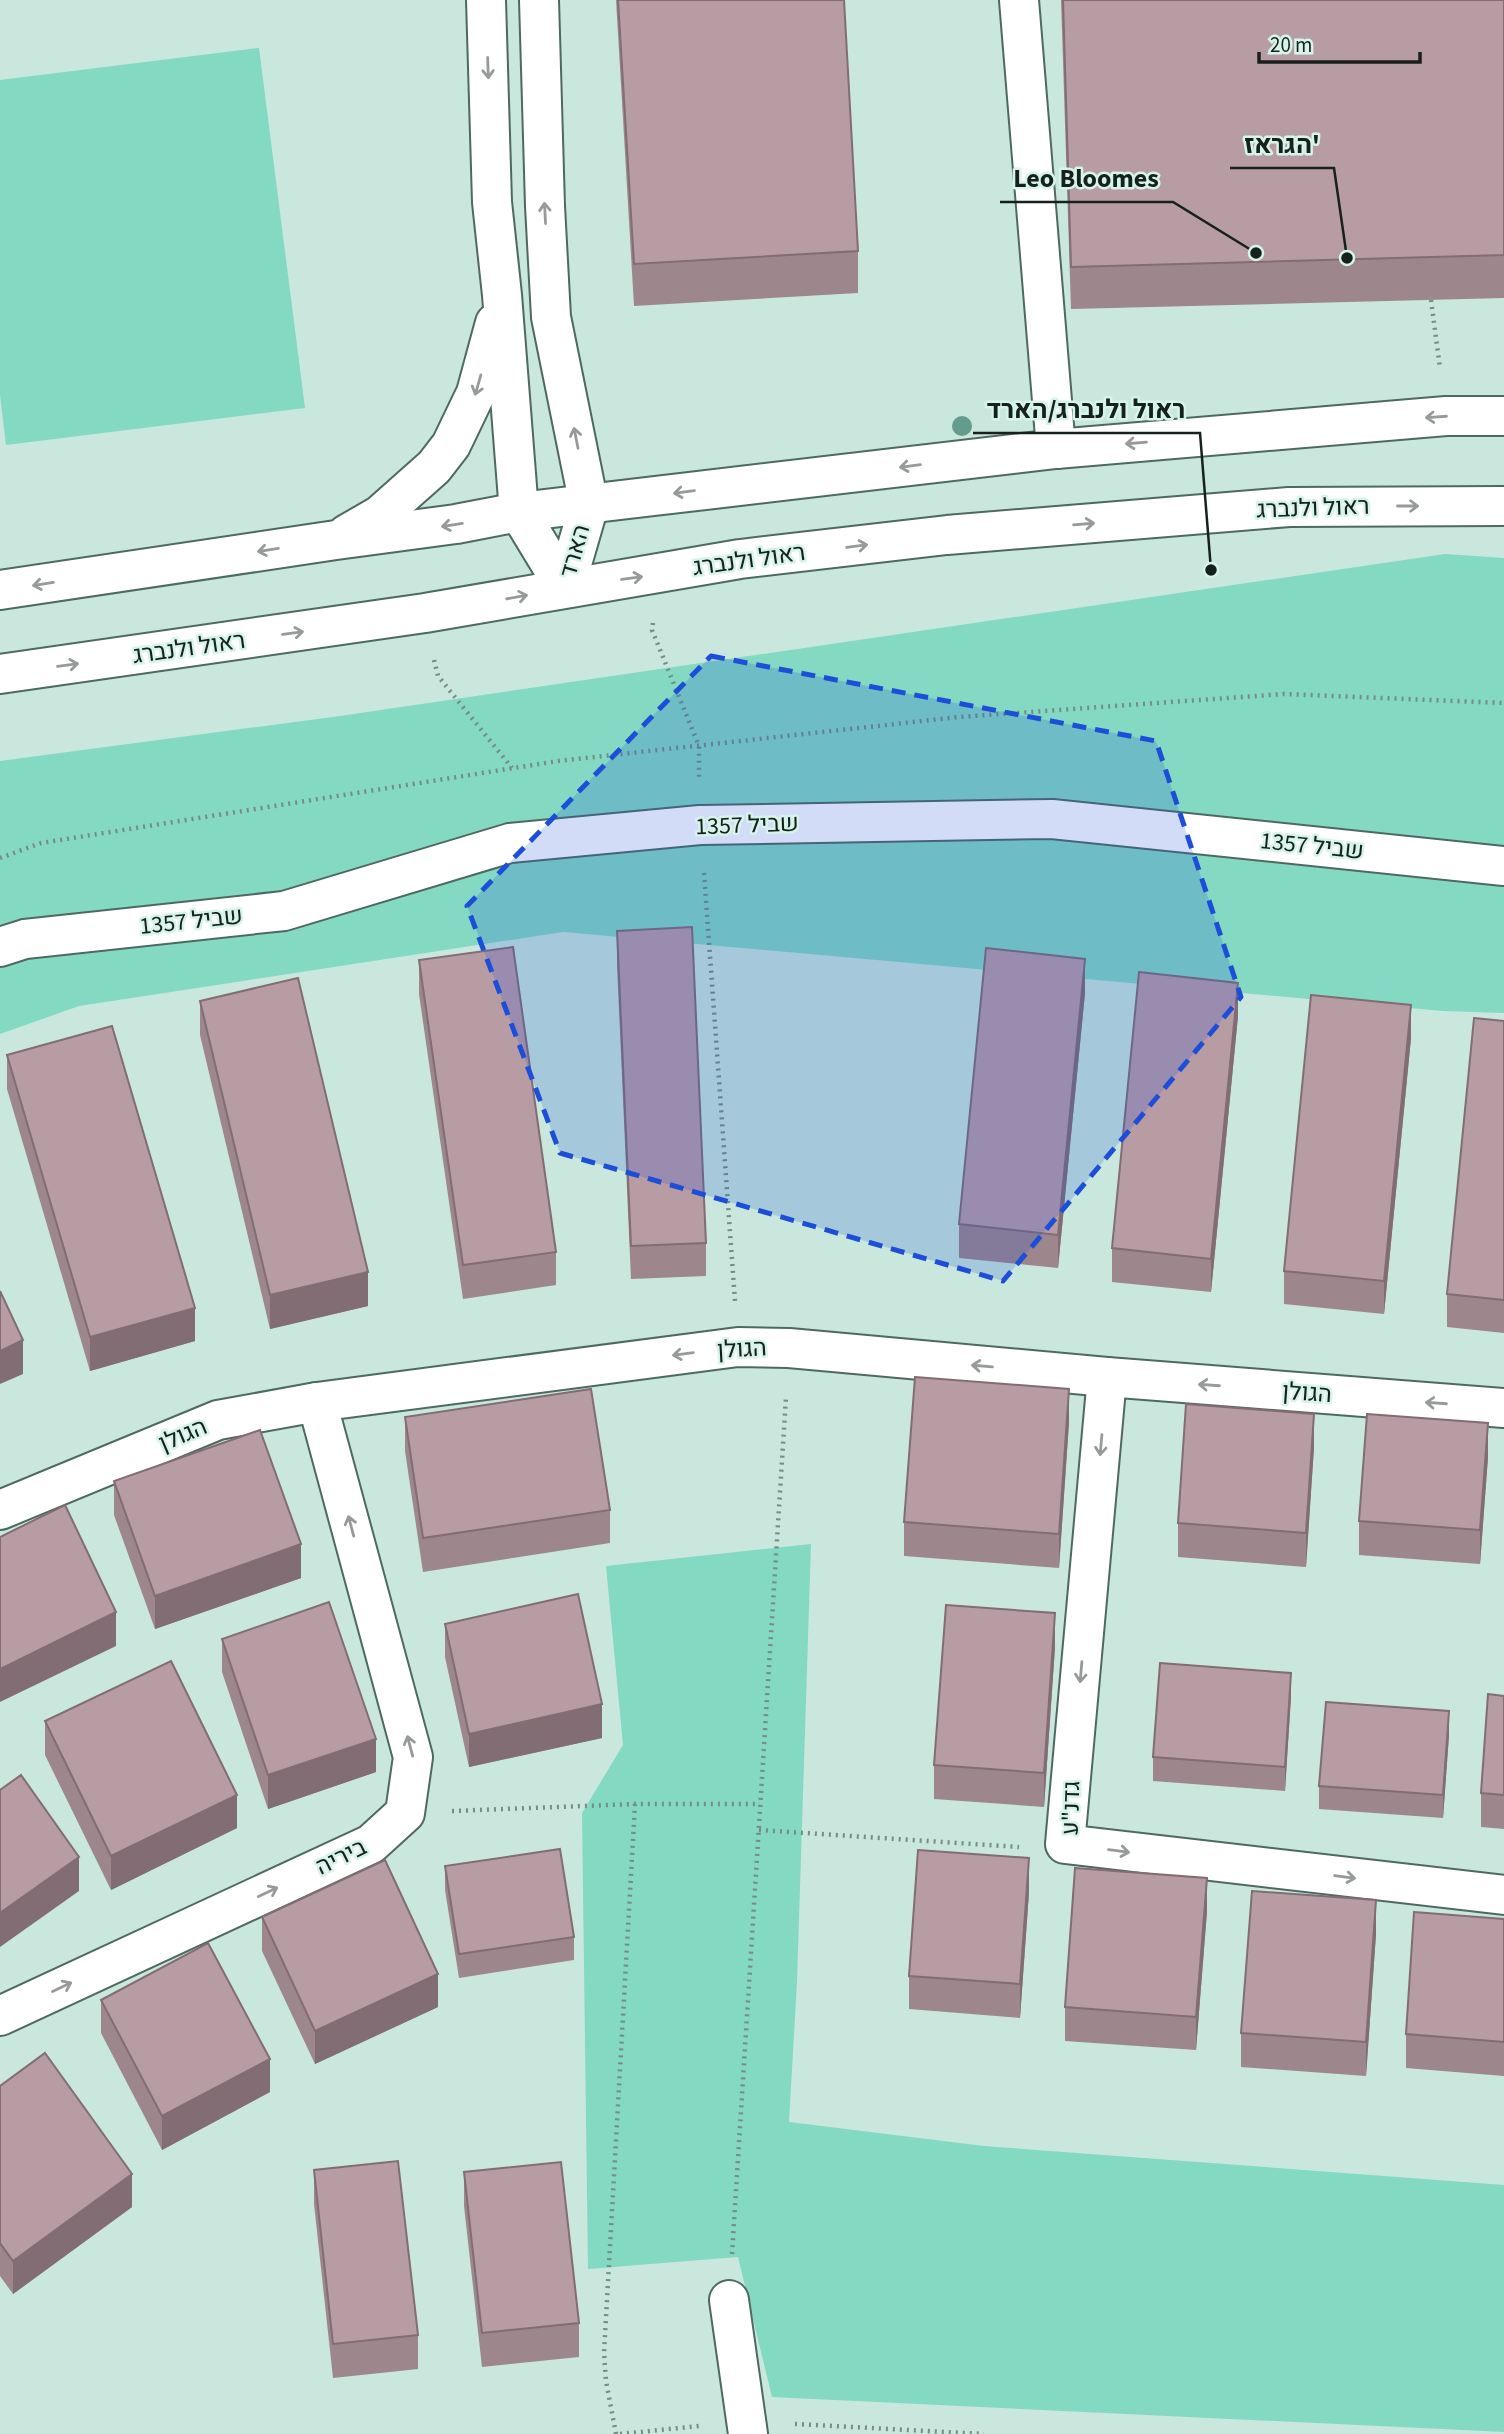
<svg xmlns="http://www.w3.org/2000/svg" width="1504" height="2434" viewBox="0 0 1504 2434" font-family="'Source Sans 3',Heebo,sans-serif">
<rect width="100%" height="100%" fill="#c9e7dd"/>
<g fill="#83d9c2">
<path d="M259,48L305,408L6,445L0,395V80Z"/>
<path d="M1445,554L1504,558V1013L1443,1011L563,932L79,1006L0,1034V761L340,716Z"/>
<path d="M811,1544L797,1981L789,2122L984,2146L1504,2185V2432L772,2397L738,2257L588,2269L582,1813L623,1745L606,1566Z"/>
</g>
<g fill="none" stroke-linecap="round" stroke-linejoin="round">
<defs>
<g id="minor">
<path d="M486,0L492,202L502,295L519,512L565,588"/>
<path d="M539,0L545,206L551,317L589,505L565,588"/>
<path d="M1019,0L1056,449"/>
<path d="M347,534L380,515L434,467L451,445L476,393L495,323"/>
<path d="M0,590L336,540L456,524L519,512L646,497L1056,449L1446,416H1504"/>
<path d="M0,674L425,613L740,559L947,535L1289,507L1504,506"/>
<path d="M0,947L25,939L284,911L510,843L700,825L1052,819L1504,866"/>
<path d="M1107,1377L1065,1844L1504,1895"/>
<path d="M0,1510L218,1420L317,1402L738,1347L789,1348L1107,1377L1504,1408"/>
<path d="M0,2016L371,1844L405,1813L413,1757L317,1402"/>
<path d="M729,2300L748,2434"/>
</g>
</defs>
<use href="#minor" stroke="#4e6961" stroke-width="42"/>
<g stroke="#768c85" stroke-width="4.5" stroke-dasharray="2 5" stroke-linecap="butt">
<path d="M1431,300L1440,368"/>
<path d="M653,623L652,630L699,746V777"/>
<path d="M434,660L438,676L512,768"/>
<path d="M0,858L41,843L558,761L959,717L1284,694L1504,703"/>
<path d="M704,873L735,1301"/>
<path d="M452,1811L635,1804H760"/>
<path d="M759,1830L1019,1847"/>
<path d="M732,2254L786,1397"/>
<path d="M795,2424L984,2434"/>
<path d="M616,2434L606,2381L604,2353L635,1804"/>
<path d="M620,2434L699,2426"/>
</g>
<use href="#minor" stroke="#fff" stroke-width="38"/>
</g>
<circle fill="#639b8d" cx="962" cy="426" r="10"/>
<g fill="#9e868d">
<path d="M616,0H844L858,251V293L634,306Z"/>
<path d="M1061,0H1504V298L1071,309Z"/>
<path d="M617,931L706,1243V1276L631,1279L617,965Z"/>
<path d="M419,960L556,1252V1285L463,1299L419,994Z"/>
<path d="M1085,993L1058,1268L959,1258V1224Z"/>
<path d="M200,1001L368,1306L270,1329L200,1035Z"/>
<path d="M1238,1016L1211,1292L1112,1282V1248Z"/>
<path d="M1504,1021V1333L1447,1327V1294Z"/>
<path d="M1411,1038L1384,1314L1284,1304V1271Z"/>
<path d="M7,1055L195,1341L90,1371L7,1089Z"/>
<path d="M405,1417L610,1510V1543L423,1572L405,1451Z"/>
<path d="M1069,1422L1059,1568L904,1556V1522Z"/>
<path d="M1314,1447L1306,1567L1178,1557V1523Z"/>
<path d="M1488,1457L1480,1564L1359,1555V1521Z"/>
<path d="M114,1481L301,1578L155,1629L114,1515Z"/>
<path d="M445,1624L602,1738L469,1767L445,1657Z"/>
<path d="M222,1639L376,1772L268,1809L222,1672Z"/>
<path d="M1055,1647L1044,1807L934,1799V1765Z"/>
<path d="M1291,1696L1285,1791L1153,1781V1757Z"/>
<path d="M1504,1696V1829L1481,1827V1793Z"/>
<path d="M45,1721L237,1828L111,1890L45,1755Z"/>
<path d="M1449,1735L1443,1818L1319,1809V1786Z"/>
<path d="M445,1866L574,1937V1960L459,1978L445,1890Z"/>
<path d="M1029,1892L1020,2018L909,2009V1976Z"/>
<path d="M1207,1911L1196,2050L1065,2041V2007Z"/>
<path d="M262,1917L438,2007L315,2064L262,1951Z"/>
<path d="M1504,1919V2076L1406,2068V2034Z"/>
<path d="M1376,1934L1366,2076L1241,2067V2033Z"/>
<path d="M101,2000L270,2092L162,2150L101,2033Z"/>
<path d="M0,2086L132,2207L13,2294L0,2276Z"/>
<path d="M314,2170L418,2335V2369L333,2378L314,2204Z"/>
<path d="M464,2172L579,2323V2357L482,2367L464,2206Z"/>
</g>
<g fill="#816d73">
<path d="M1085,959V993L1058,1268V1235Z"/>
<path d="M1238,983V1016L1211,1292V1259Z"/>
<path d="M1411,1005V1038L1384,1314V1281Z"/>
<path d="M368,1272V1306L270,1329V1295Z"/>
<path d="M195,1308V1341L90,1371V1337Z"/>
<path d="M23,1340V1374L0,1384V1351Z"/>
<path d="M1069,1389V1422L1059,1568V1534Z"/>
<path d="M1314,1414V1447L1306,1567V1533Z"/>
<path d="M1488,1423V1457L1480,1564V1530Z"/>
<path d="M301,1544V1578L155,1629V1596Z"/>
<path d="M116,1612V1646L0,1702V1669Z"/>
<path d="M1055,1613V1647L1044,1807V1773Z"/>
<path d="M1291,1673V1696L1285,1791V1767Z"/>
<path d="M602,1704V1738L469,1767V1734Z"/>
<path d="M1449,1711V1735L1443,1818V1795Z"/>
<path d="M376,1739V1772L268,1809V1775Z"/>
<path d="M237,1795V1828L111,1890V1856Z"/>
<path d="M79,1857V1891L0,1947V1913Z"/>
<path d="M1029,1858V1892L1020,2018V1984Z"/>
<path d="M1207,1878V1911L1196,2050V2017Z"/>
<path d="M1376,1900V1934L1366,2076V2042Z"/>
<path d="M438,1974V2007L315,2064V2031Z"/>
<path d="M270,2059V2092L162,2150V2116Z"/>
<path d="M132,2174V2207L13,2294V2261Z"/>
</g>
<g fill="#b89ca4" stroke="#816d73" stroke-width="2">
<path d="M618,0H844L858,251L634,264Z"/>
<path d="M1063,0H1504V255L1071,267Z"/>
<path d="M692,927L706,1243L631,1246L617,931Z"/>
<path d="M513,947L556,1252L463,1265L419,960Z"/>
<path d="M986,948L1085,959L1058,1235L959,1224Z"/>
<path d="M1139,972L1238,983L1211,1259L1112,1248Z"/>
<path d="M298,978L368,1272L270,1295L200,1001Z"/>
<path d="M1311,995L1411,1005L1384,1281L1284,1271Z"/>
<path d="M1474,1018L1504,1021V1300L1447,1294Z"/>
<path d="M112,1026L195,1308L90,1337L7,1055Z"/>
<path d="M0,1291L23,1340L0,1351Z"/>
<path d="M915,1377L1069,1389L1059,1534L904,1522Z"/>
<path d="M591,1389L610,1510L423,1538L405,1417Z"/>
<path d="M1186,1404L1314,1414L1306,1533L1178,1523Z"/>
<path d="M1367,1414L1488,1423L1480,1530L1359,1521Z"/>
<path d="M260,1430L301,1544L155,1596L114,1481Z"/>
<path d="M65,1505L116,1612L0,1669V1537Z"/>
<path d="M578,1594L602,1704L469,1734L445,1624Z"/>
<path d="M329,1602L376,1739L268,1775L222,1639Z"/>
<path d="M946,1605L1055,1613L1044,1773L934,1765Z"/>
<path d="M171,1661L237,1795L111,1856L45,1721Z"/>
<path d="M1160,1663L1291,1673L1285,1767L1153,1757Z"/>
<path d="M1488,1694L1504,1696V1795L1481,1793Z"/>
<path d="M1326,1702L1449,1711L1443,1795L1319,1786Z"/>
<path d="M21,1775L79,1857L0,1913V1790Z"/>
<path d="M560,1849L574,1937L459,1954L445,1866Z"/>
<path d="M918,1850L1029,1858L1020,1984L909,1976Z"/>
<path d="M385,1860L438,1974L315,2031L262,1917Z"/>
<path d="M1075,1868L1207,1878L1196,2017L1065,2007Z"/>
<path d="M1252,1891L1376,1900L1366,2042L1241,2033Z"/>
<path d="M1414,1912L1504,1919V2042L1406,2034Z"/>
<path d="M208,1943L270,2059L162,2116L101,2000Z"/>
<path d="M45,2053L132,2174L13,2261L0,2243V2086Z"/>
<path d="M398,2161L418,2335L333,2344L314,2170Z"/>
<path d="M561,2162L579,2323L482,2333L464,2172Z"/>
</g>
<defs><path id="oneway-shaft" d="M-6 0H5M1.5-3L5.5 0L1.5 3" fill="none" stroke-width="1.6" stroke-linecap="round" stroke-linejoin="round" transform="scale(1.75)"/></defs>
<g stroke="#969b99">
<use href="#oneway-shaft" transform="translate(488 68) rotate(88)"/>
<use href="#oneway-shaft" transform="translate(545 213) rotate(-93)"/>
<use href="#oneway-shaft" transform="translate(478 385) rotate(106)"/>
<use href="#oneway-shaft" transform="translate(1436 417) rotate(176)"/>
<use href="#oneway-shaft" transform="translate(576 438) rotate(-101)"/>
<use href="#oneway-shaft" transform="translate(1136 443) rotate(175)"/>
<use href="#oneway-shaft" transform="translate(910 466) rotate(173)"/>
<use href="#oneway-shaft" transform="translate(684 492) rotate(173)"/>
<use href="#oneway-shaft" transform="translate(1408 506)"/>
<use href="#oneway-shaft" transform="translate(1084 524) rotate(-5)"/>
<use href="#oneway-shaft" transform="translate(452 525) rotate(171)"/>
<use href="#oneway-shaft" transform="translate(857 546) rotate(-7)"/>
<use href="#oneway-shaft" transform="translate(268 550) rotate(171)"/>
<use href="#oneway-shaft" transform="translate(632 578) rotate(-8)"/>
<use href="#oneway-shaft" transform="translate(43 584) rotate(171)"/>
<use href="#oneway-shaft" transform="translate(517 597) rotate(-10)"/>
<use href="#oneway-shaft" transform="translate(293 633) rotate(-8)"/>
<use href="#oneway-shaft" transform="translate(68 665) rotate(-8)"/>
<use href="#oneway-shaft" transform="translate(683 1354) rotate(172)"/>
<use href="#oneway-shaft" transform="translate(982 1366) rotate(-175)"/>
<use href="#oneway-shaft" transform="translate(1209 1385) rotate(-176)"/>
<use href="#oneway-shaft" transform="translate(1436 1403) rotate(-176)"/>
<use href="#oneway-shaft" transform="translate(1101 1445) rotate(95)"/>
<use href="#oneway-shaft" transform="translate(351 1526) rotate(-105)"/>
<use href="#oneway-shaft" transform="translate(1081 1672) rotate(95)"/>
<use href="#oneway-shaft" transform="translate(410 1746) rotate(-105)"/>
<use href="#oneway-shaft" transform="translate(1119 1851) rotate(7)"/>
<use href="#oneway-shaft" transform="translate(1345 1877) rotate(7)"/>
<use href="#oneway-shaft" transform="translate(268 1892) rotate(-25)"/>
<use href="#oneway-shaft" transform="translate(62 1987) rotate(-25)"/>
</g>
<path fill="#1d4ed8" fill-opacity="0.2" stroke="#1d4ed8" stroke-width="5" stroke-dasharray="14 9" stroke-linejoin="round" d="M711,656L1156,741L1241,997L1003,1281L560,1153L467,906Z"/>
<g text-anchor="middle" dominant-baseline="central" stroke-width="5" stroke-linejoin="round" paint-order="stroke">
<g font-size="24" fill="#16211d" stroke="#d6f4ea">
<text transform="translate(1313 508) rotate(-2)">ראול ולנברג</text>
<text transform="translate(575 551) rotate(-74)">הארד</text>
<text transform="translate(749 560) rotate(-8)">ראול ולנברג</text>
<text transform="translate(189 648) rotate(-8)">ראול ולנברג</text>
<text transform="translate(747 825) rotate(-2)">שביל 1357</text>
<text transform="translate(1312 846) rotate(6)">שביל 1357</text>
<text transform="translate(191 921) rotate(-6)">שביל 1357</text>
<text transform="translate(742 1349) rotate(-3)">הגולן</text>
<text transform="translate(1307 1393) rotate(4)">הגולן</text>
<text transform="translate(183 1435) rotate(-23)">הגולן</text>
<text transform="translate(1071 1808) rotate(-88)">גדנ"ע</text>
<text transform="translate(341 1857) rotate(-26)">ביריה</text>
</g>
</g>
<path fill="none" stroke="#16211d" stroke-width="2.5" d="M1347 258L1334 168H1230M1256 253L1173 202H1000M1211 570L1200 433H973"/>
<g fill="#16211d" stroke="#d6f4ea" stroke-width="2.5">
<circle cx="1347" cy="258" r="7"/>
<circle cx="1256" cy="253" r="7"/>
<circle cx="1211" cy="570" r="7"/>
</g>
<g font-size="26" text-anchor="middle" font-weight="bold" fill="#16211d" stroke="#d6f4ea" stroke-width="5" stroke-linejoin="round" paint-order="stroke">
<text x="1282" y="153">הגראז'</text>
<text x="1086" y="187">Leo Bloomes</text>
<text x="1086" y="418">ראול ולנברג/הארד</text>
</g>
<path d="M1259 52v10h161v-10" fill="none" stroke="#16211d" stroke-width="3.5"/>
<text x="1270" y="52" font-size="21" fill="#16211d" stroke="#d6f4ea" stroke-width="5" paint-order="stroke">20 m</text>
</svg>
